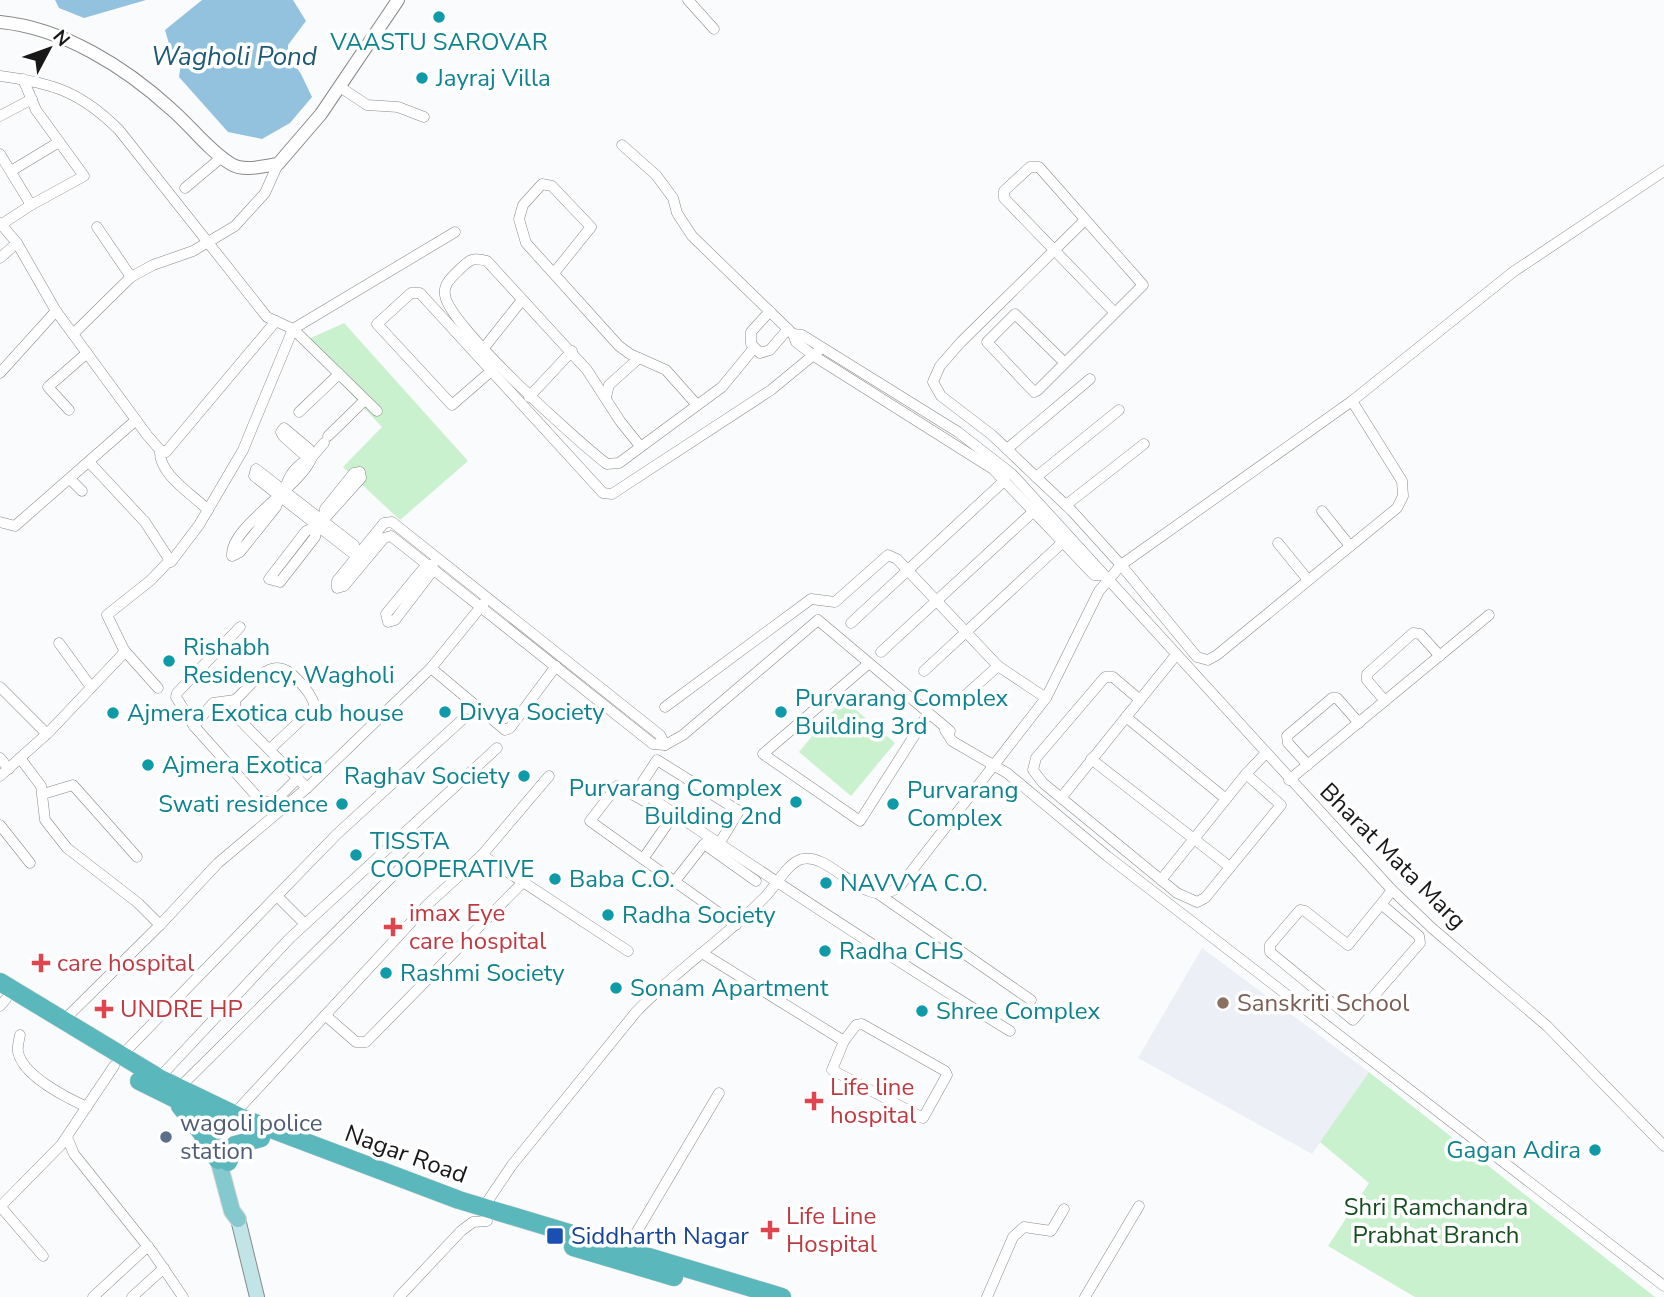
<svg xmlns="http://www.w3.org/2000/svg" width="1664" height="1297" viewBox="0 0 1664 1297" font-family="'Nunito Sans',sans-serif">
<rect width="100%" height="100%" fill="#fafbfc"/>
<path fill="#edeff7" d="M1202,948L1369,1072L1312,1154L1138,1058Z"/>
<g fill="#caf1cd">
<path d="M344,323L468,461L400,520L343,467L382,427L302,342Z"/>
<path d="M843,699L895,743L851,796L799,752Z"/>
<path d="M1369,1072L1655,1297H1415L1328,1246L1369,1183L1320,1142Z"/>
</g>
<g fill="#92c2dd">
<path d="M55,0H146L84,18L59,8Z"/>
<path d="M202,0H293L306,21L288,45V56L301,74L312,97L290,123L262,139L228,132L179,77L181,64L172,54L165,30Z"/>
</g>
<g fill="none" stroke-linecap="round" stroke-linejoin="round">
<defs>
<g id="minor">
<path d="M688,0L714,29"/>
<path d="M0,76C53,83 81,92 119,130L267,317L293,329L377,411"/>
<path d="M340,87L367,105L398,107L424,117"/>
<path d="M0,116L32,99"/>
<path d="M622,145L656,175L673,198L677,213L692,236L793,334L796,342L814,356L993,469L1094,575H1102"/>
<path d="M0,154L31,205L84,176L36,110L23,79"/>
<path d="M11,171L59,142"/>
<path d="M185,188L222,157"/>
<path d="M1084,221L961,342L940,366L933,382L941,396L992,435L1072,511L1121,565L1197,657L1208,660L1217,655L1397,508L1403,496L1402,481L1352,401"/>
<path d="M0,223L17,243"/>
<path d="M2,224L31,205"/>
<path d="M97,227L131,277"/>
<path d="M0,258L17,243L56,311L147,435L160,450L166,452L276,321"/>
<path d="M554,273L591,227L552,186L542,184L523,205L519,219L526,243L619,346L630,354L666,370L697,405"/>
<path d="M770,311L751,332V344L760,353L770,350L788,329"/>
<path d="M73,334L131,277L153,265L193,251L235,226L265,193L278,164"/>
<path d="M793,334L802,335L958,432L1012,474L1392,890L1433,929L1547,1026L1664,1146"/>
<path d="M484,348L522,300"/>
<path d="M1065,363L1015,314L987,342L1034,392L1038,390L1143,285L1039,167H1030L1004,191V198L1115,313"/>
<path d="M490,372L452,405L377,324L411,293H420L603,493L612,494L771,390L822,348"/>
<path d="M0,373L56,311"/>
<path d="M529,397L572,351"/>
<path d="M606,397L609,385L639,358"/>
<path d="M69,410L48,387L87,353"/>
<path d="M299,412L339,374"/>
<path d="M284,428L309,449L312,457L303,454L283,436L281,432Z"/>
<path d="M328,436L364,401"/>
<path d="M640,446L620,421L587,370L487,261C474,257 470,259 460,269C452,277 443,284 445,295C448,325 579,443 607,464L619,463L722,387L754,348"/>
<path d="M1007,449L1090,379"/>
<path d="M160,450C158,474 192,494 208,510"/>
<path d="M312,457L324,443"/>
<path d="M90,463L145,522L171,562L199,525L243,450L293,329L455,232"/>
<path d="M1036,477L1119,410"/>
<path d="M71,480L82,491"/>
<path d="M280,496L276,507L240,552L232,556C229,527 301,487 312,457C298,464 288,474 285,490"/>
<path d="M1066,505L1144,444"/>
<path d="M1322,511L1350,546"/>
<path d="M0,522L15,526L136,420"/>
<path d="M392,522L660,735L665,745L653,744L391,536L384,538L344,586L337,588V581L384,523Z"/>
<path d="M318,526L306,531L269,579L280,582L315,537L318,526L361,478L360,472L354,473L325,509L323,520"/>
<path d="M1278,543L1308,580"/>
<path d="M358,554L354,545L256,469L254,476L351,552L361,556"/>
<path d="M431,567L423,569L386,614L388,622L395,620L431,573L433,564"/>
<path d="M851,623L1005,480"/>
<path d="M59,643L91,687"/>
<path d="M124,650L158,688"/>
<path d="M881,652L1034,511"/>
<path d="M868,664L763,754L860,821L928,714"/>
<path d="M998,666L1046,698"/>
<path d="M431,668L505,730L510,728L556,666"/>
<path d="M924,671L1063,542"/>
<path d="M0,687L47,734"/>
<path d="M235,700L213,703L194,726L261,801L273,803L298,778"/>
<path d="M1140,700L1113,677H1105L1036,758L1033,770L1043,783L1177,893L1197,902L1205,898L1281,805L1246,774L1265,754"/>
<path d="M1385,701L1367,680V674L1413,633L1420,634L1440,656"/>
<path d="M665,707L811,599L835,602L888,555L897,559L998,666L959,701"/>
<path d="M1126,717L1226,799"/>
<path d="M194,726L176,697L177,693L240,627"/>
<path d="M945,730L952,741L1007,773L1107,856L1664,1286"/>
<path d="M665,745L683,735L818,620L950,731"/>
<path d="M270,749L315,707C312,695 305,688 297,679C272,652 256,681 235,700L236,716L307,788"/>
<path d="M0,758L9,769"/>
<path d="M20,758L41,786L45,820L67,848L138,903L160,925"/>
<path d="M1091,759L1230,867"/>
<path d="M1308,765L1288,743L1287,736L1332,698H1337L1359,723"/>
<path d="M0,776L49,732L122,655L124,650L107,615L151,580L169,561"/>
<path d="M1289,780L1489,615"/>
<path d="M43,794L73,785L137,857"/>
<path d="M1061,798L1176,655"/>
<path d="M659,811L668,818V823L643,859L736,925"/>
<path d="M0,825L30,863"/>
<path d="M719,844L739,811L657,760L638,789C761,872 884,954 1010,1031"/>
<path d="M482,855L628,951"/>
<path d="M643,859L590,821L617,786L644,801"/>
<path d="M1161,880L1246,774"/>
<path d="M675,881L704,844L756,881"/>
<path d="M877,893L1031,1000"/>
<path d="M277,896L305,924"/>
<path d="M1381,904L1419,936L1420,943L1353,1020L1270,952V945L1300,910L1305,911L1348,945L1386,898L1392,890"/>
<path d="M702,953L844,1041L856,1025L862,1024L945,1071L947,1075L923,1118L832,1070L844,1041"/>
<path d="M0,1006L6,999"/>
<path d="M325,1015L356,1042H366L522,883"/>
<path d="M63,1021L160,925L218,863L307,788L431,668L484,603"/>
<path d="M20,1035C19,1040 17,1047 18,1052C23,1076 67,1098 87,1107"/>
<path d="M121,1056L337,834L464,718"/>
<path d="M159,1078L290,938L497,748"/>
<path d="M178,1089L428,841"/>
<path d="M234,1114L428,904L482,855L549,776"/>
<path d="M67,1137L74,1154L153,1253L183,1297"/>
<path d="M0,1206L43,1256"/>
<path d="M0,1207L61,1145L114,1066"/>
<path d="M483,1208L512,1165L636,1012C676,970 724,939 765,897C776,886 787,863 802,859C833,852 865,914 900,886L1046,698L1099,591L1121,565L1352,401L1513,272L1664,171"/>
<path d="M626,1250L719,1093"/>
<path d="M93,1297L148,1246"/>
<path d="M132,1297L164,1268"/>
<path d="M399,1297L461,1231L473,1222L487,1221"/>
<path d="M987,1297L1013,1237L1024,1227L1051,1231L1064,1209"/>
<path d="M1085,1297L1139,1206"/>
</g>
<path id="tertiary" d="M0,22C63,28 125,67 171,109C191,126 208,150 231,164C244,172 264,166 278,164L321,114L398,0"/>
<path id="secondary" d="M238,1219L257,1297"/>
<path id="primary" d="M213,1108L210,1129L232,1211L238,1219"/>
<g id="trunk">
<path d="M0,982L159,1078L242,1118L459,1200L782,1297"/>
<path d="M139,1081L224,1123"/>
<path d="M180,1106L201,1132L218,1160"/>
<path d="M228,1162L235,1145L261,1138"/>
<path d="M573,1247L674,1277"/>
</g>
</defs>
<use href="#minor" stroke="#88898a" stroke-width="11"/>
<use href="#tertiary" stroke="#88898a" stroke-width="14"/>
<use href="#secondary" stroke="#88898a" stroke-width="16"/>
<use href="#primary" stroke="#d5d5d5" stroke-width="18"/>
<use href="#trunk" stroke="#d5d5d5" stroke-width="19"/>
<use href="#minor" stroke="#fff" stroke-width="10"/>
<use href="#tertiary" stroke="#fff" stroke-width="12"/>
<use href="#secondary" stroke="#c1e4e6" stroke-width="14"/>
<use href="#primary" stroke="#83c9cd" stroke-width="16"/>
<use href="#trunk" stroke="#5ab7bc" stroke-width="18"/>
</g>
<g fill="#0f9aa8" stroke="#fff" stroke-width="2.5">
<circle cx="439" cy="17" r="7"/>
<circle cx="422" cy="78" r="7"/>
<circle cx="169" cy="661" r="7"/>
<circle cx="445" cy="712" r="7"/>
<circle cx="781" cy="712" r="7"/>
<circle cx="113" cy="713" r="7"/>
<circle cx="148" cy="765" r="7"/>
<circle cx="524" cy="776" r="7"/>
<circle cx="796" cy="802" r="7"/>
<circle cx="342" cy="804" r="7"/>
<circle cx="893" cy="804" r="7"/>
<circle cx="356" cy="855" r="7"/>
<circle cx="555" cy="879" r="7"/>
<circle cx="826" cy="883" r="7"/>
<circle cx="608" cy="915" r="7"/>
<circle cx="825" cy="951" r="7"/>
<circle cx="386" cy="973" r="7"/>
<circle cx="616" cy="988" r="7"/>
<circle cx="922" cy="1011" r="7"/>
<circle cx="1595" cy="1150" r="7"/>
</g>
<g fill="#e0444e" stroke="#fff" stroke-width="2.5">
<path d="M389.5 916.5h7v7h7v7h-7v7h-7v-7h-7v-7h7z"/>
<path d="M37.5 952.5h7v7h7v7h-7v7h-7v-7h-7v-7h7z"/>
<path d="M100.5 998.5h7v7h7v7h-7v7h-7v-7h-7v-7h7z"/>
<path d="M810.5 1090.5h7v7h7v7h-7v7h-7v-7h-7v-7h7z"/>
<path d="M766.5 1219.5h7v7h7v7h-7v7h-7v-7h-7v-7h7z"/>
</g>
<circle fill="#8d6e63" stroke="#fff" stroke-width="2.5" cx="1223" cy="1003" r="7"/>
<circle fill="#5c6f8a" stroke="#fff" stroke-width="2.5" cx="166" cy="1137" r="7"/>
<rect fill="#1a4fb4" stroke="#fff" stroke-width="2.5" x="546" y="1227" width="18" height="18" rx="3.5"/>
<g text-anchor="middle" dominant-baseline="central" stroke-width="7" stroke-linejoin="round" paint-order="stroke">
<g font-size="24" fill="#0d838f" stroke="#fff" text-anchor="start">
<text x="439" y="42" text-anchor="middle">VAASTU SAROVAR</text>
<text x="436" y="78">Jayraj Villa</text>
<text x="183" y="647">Rishabh<tspan x="183" dy="28">Residency, Wagholi</tspan></text>
<text x="795" y="698">Purvarang Complex<tspan x="795" dy="28">Building 3rd</tspan></text>
<text x="459" y="712">Divya Society</text>
<text x="127" y="713">Ajmera Exotica cub house</text>
<text x="162" y="765">Ajmera Exotica</text>
<text x="510" y="776" text-anchor="end">Raghav Society</text>
<text x="782" y="788" text-anchor="end">Purvarang Complex<tspan x="782" dy="28">Building 2nd</tspan></text>
<text x="907" y="790">Purvarang<tspan x="907" dy="28">Complex</tspan></text>
<text x="328" y="804" text-anchor="end">Swati residence</text>
<text x="370" y="841">TISSTA<tspan x="370" dy="28">COOPERATIVE</tspan></text>
<text x="569" y="879">Baba C.O.</text>
<text x="840" y="883">NAVVYA C.O.</text>
<text x="622" y="915">Radha Society</text>
<text x="839" y="951">Radha CHS</text>
<text x="400" y="973">Rashmi Society</text>
<text x="630" y="988">Sonam Apartment</text>
<text x="936" y="1011">Shree Complex</text>
<text x="1581" y="1150" text-anchor="end">Gagan Adira</text>
</g>
<g font-size="24" fill="#181818" stroke="#fff">
<text transform="translate(1393 856) rotate(45)">Bharat Mata Marg</text>
<text transform="translate(406 1154) rotate(20)">Nagar Road</text>
</g>
<g font-size="24" fill="#be3a42" stroke="#fff" text-anchor="start">
<text x="409" y="913">imax Eye<tspan x="409" dy="28">care hospital</tspan></text>
<text x="57" y="963">care hospital</text>
<text x="120" y="1009">UNDRE HP</text>
<text x="830" y="1087">Life line<tspan x="830" dy="28">hospital</tspan></text>
<text x="786" y="1216">Life Line<tspan x="786" dy="28">Hospital</tspan></text>
</g>
<g font-size="24" fill="#785e54" stroke="#fff" text-anchor="start">
<text x="1237" y="1003">Sanskriti School</text>
</g>
<g font-size="24" fill="#4e5e75" stroke="#fff" text-anchor="start">
<text x="180" y="1123">wagoli police<tspan x="180" dy="28">station</tspan></text>
</g>
<g font-size="24" fill="#154d20" stroke="#fff">
<text x="1436" y="1207">Shri Ramchandra<tspan x="1436" dy="28">Prabhat Branch</tspan></text>
</g>
<g font-size="24" fill="#164399" stroke="#fff" text-anchor="start">
<text x="571" y="1236">Siddharth Nagar</text>
</g>
<g font-size="26" font-style="italic" fill="#1e5975" stroke="#fff">
<text x="234" y="56">Wagholi Pond</text>
</g>
</g>
<g transform="translate(49 49) rotate(49)" stroke="#ffffff" stroke-width="5" paint-order="stroke">
<path d="M0-5L12 26L0 18L-12 26Z" fill="#181818"/>
<text y="-10" font-size="19" font-weight="bold" text-anchor="middle" fill="#181818">N</text>
</g>
</svg>
